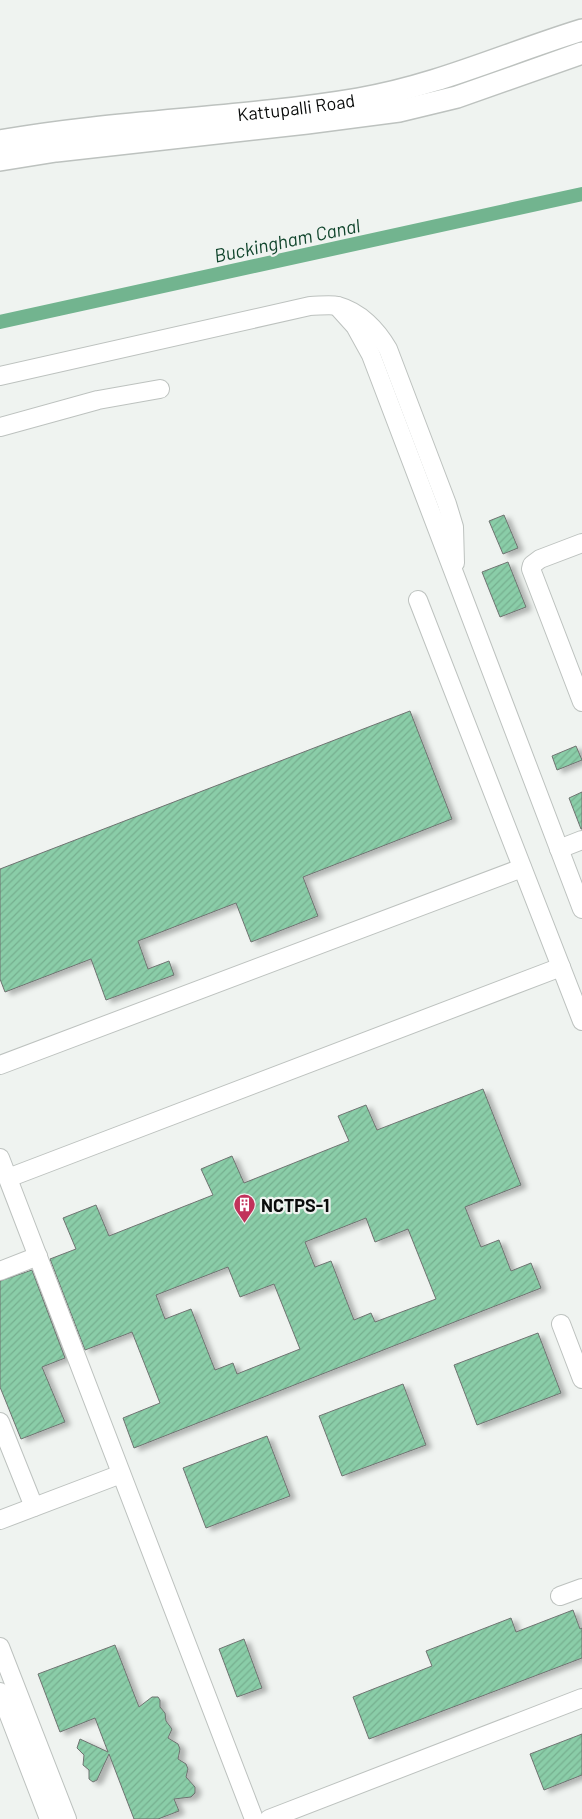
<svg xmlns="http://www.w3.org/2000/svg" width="582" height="1819" viewBox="0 0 582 1819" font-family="Barlow,sans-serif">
<defs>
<pattern id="building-hatch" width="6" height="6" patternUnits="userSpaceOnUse" patternTransform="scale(1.25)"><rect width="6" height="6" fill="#8acda8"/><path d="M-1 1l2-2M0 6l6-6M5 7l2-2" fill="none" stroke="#76af8f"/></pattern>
<filter id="shadow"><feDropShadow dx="5.5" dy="3" stdDeviation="2.5" flood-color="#0004"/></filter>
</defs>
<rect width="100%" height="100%" fill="#eff3f0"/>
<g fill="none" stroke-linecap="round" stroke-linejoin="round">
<path stroke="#72b48f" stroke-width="14" d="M0,322L582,194"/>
</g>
<g fill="url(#building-hatch)" stroke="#6f7371" fill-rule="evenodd" filter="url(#shadow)">
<path d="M504,515L518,548L503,554L489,521Z"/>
<path d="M508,562L526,607L500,617L482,572Z"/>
<path d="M410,711L452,819L303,877L318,916L251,942L236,903L138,941L148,969L169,961L174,975L106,1000L91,959L5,992L0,979V869Z"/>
<path d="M576,746L582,760L557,770L552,756Z"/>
<path d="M582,792V829H581L569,798Z"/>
<path d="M483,1089L521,1185L465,1207L481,1247L499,1240L511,1271L531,1263L541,1288L134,1448L123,1418L160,1403L132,1332L85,1350L50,1259L76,1249L63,1218L96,1205L109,1236L213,1195L201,1169L232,1156L244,1183L349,1141L338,1116L366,1105L377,1130ZM366,1218L375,1242L408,1229L436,1299L375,1322L371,1313L354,1320L331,1261L315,1267L305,1242ZM228,1267L240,1297L274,1284L300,1349L237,1374L233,1363L215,1370L191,1309L165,1319L156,1295Z"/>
<path d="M32,1270L65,1358L42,1367L65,1422L21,1439L0,1387V1281Z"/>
<path d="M538,1333L561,1393L477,1425L454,1365Z"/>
<path d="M403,1384L426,1445L342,1476L319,1416Z"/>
<path d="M267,1436L290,1496L206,1528L183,1468Z"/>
<path d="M573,1610L580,1629L582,1628V1658L369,1739L353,1697L432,1666L426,1651L511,1618L516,1632Z"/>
<path d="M244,1639L262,1688L237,1697L219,1649Z"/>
<path d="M115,1645L139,1707L152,1697H158L160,1700V1707L165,1713L166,1721L172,1729L168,1738L178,1744L180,1749L178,1759L186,1764L188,1769L186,1777L195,1787V1793L191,1797L174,1799L179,1811L158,1819H134L109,1754L97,1780L93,1782L89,1779V1770L83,1765L84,1755L77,1748L80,1739L108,1752L95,1718L60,1732L38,1674Z"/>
<path d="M582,1734V1775L544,1790L530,1754Z"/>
</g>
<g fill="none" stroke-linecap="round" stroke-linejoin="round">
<defs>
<g id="minor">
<path d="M337,306L355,326L371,355L582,909"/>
<path d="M0,376L310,306C319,306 330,304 338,306C360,312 377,330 388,349L447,504L454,527L455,563"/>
<path d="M0,427L98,400L160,389"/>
<path d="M582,543L540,559L532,565L531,569L582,702"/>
<path d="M418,600L582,1021"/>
<path d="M559,849L582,840"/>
<path d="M0,1065L522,868"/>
<path d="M0,1158L254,1819"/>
<path d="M8,1178L561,967"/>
<path d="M0,1271L38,1256"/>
<path d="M561,1324L582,1379"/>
<path d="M0,1422L34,1507"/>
<path d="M0,1520L121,1474"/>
<path d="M560,1596L582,1588"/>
<path d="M0,1647L67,1819"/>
<path d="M0,1692L49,1819"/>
<path d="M269,1819L582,1698"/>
</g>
<g id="major">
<path id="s1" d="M0,141C118,120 239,119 358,99C436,86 507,53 582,30"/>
<path d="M0,160L56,151L307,123L399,111L457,97L582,53"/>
</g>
</defs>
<use href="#minor" stroke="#bdc2bf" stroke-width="20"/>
<use href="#major" stroke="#bdc2bf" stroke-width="24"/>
<use href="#minor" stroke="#fff" stroke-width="18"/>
<use href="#major" stroke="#fff" stroke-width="21"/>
</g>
<defs>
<symbol id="building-pin" viewBox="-11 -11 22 30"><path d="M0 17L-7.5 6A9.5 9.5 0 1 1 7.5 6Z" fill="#c1325a" stroke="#eff3f0"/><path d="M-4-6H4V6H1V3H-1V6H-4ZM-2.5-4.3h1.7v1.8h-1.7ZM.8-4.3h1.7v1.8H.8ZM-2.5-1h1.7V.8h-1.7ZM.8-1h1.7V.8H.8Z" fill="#fff"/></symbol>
</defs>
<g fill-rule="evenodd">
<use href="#building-pin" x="232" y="1192" width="25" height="34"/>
</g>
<g text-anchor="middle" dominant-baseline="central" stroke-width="4.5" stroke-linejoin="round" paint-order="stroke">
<g font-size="18" fill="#0a0c0b" stroke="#eff3f0">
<text stroke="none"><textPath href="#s1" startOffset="298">Kattupalli Road</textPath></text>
</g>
<g font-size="18" font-weight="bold" fill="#0a0c0b" stroke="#eff3f0" text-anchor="start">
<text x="261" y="1205">NCTPS-1</text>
</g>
<g font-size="19" font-style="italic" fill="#10452c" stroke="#eff3f0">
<text transform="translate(287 240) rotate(-12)">Buckingham Canal</text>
</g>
</g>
</svg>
